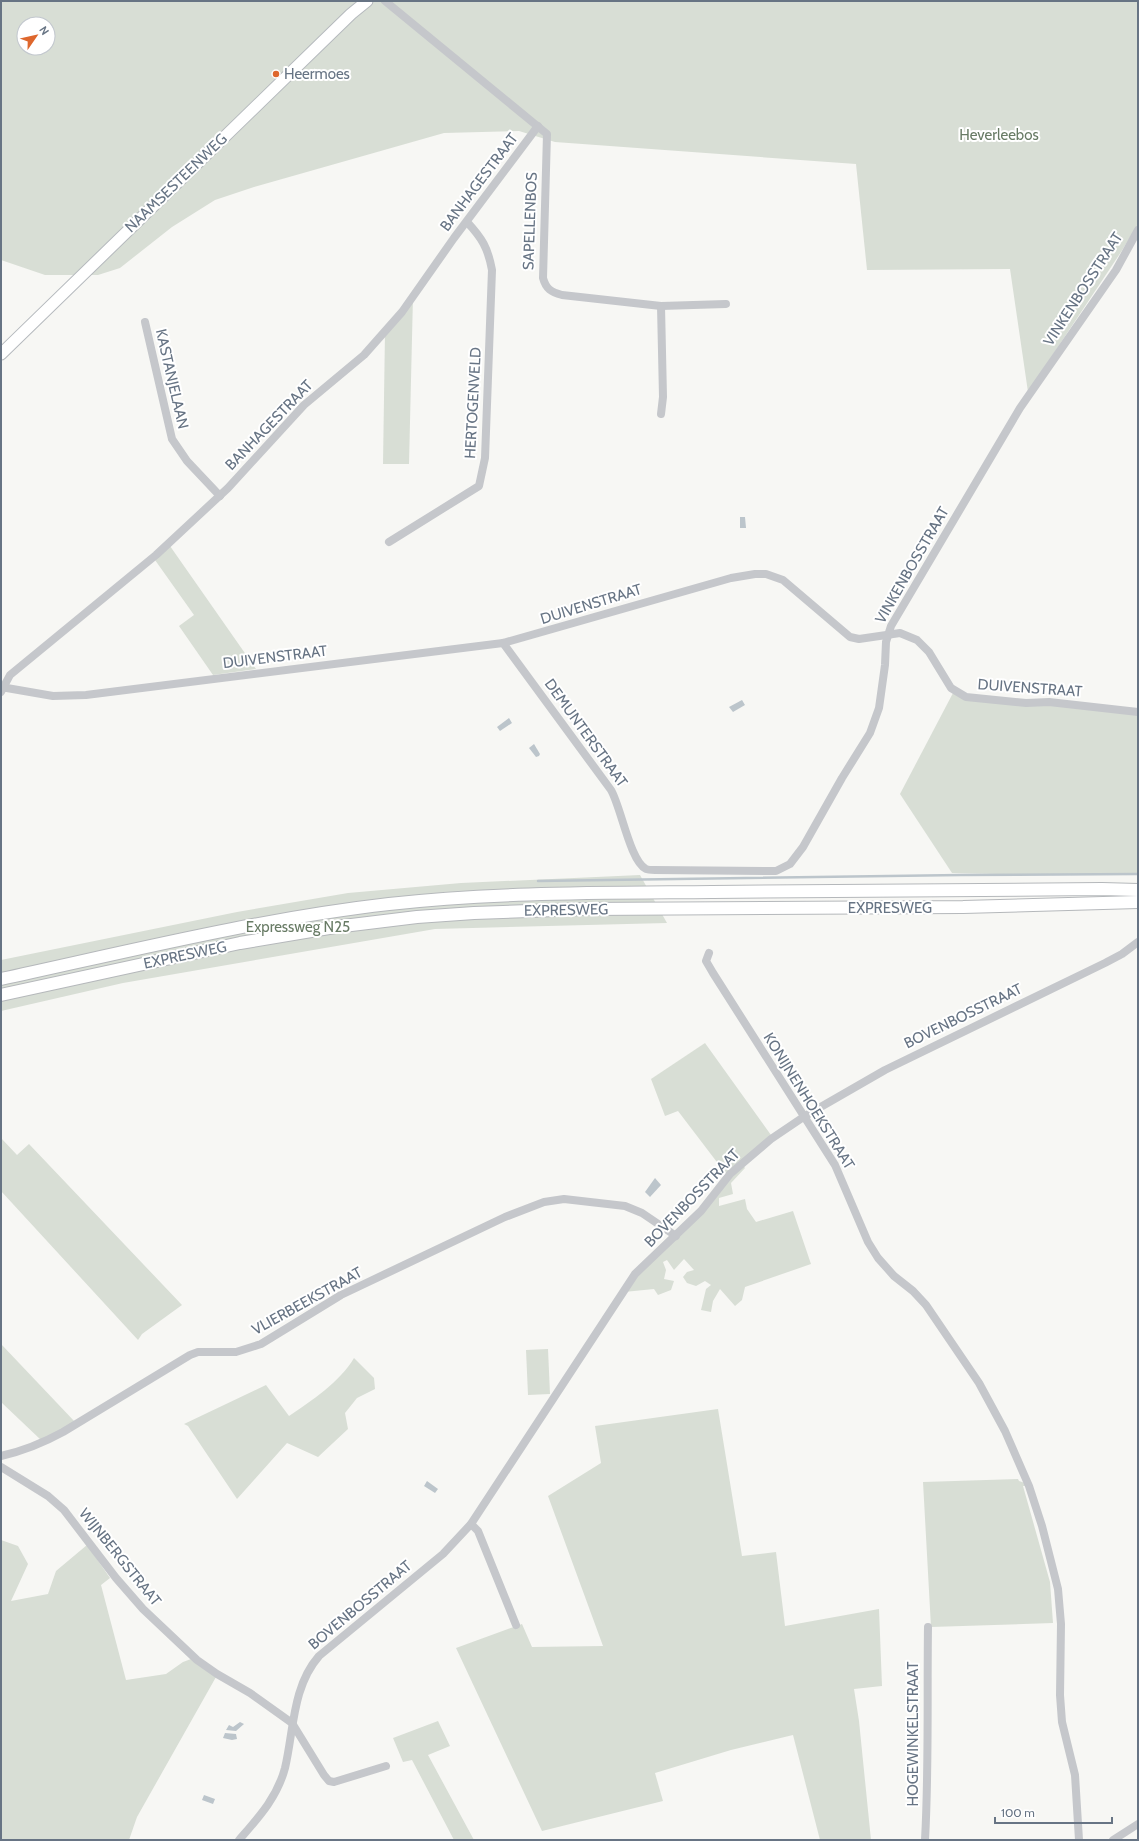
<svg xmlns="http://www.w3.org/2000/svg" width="1139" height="1841" viewBox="0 0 1139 1841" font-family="Cabin,sans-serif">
<rect width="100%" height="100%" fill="#f7f7f4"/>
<g fill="#d8ded5" fill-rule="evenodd">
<path d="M1,1H1138V224L1121,252L1028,392L1010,269L867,270L856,164L555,142L519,131L444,133L254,187L215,200L172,227L120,268L98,275H45L1,260ZM24,24H48V48H24Z"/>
<path d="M413,296L409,464H383L385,332Z"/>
<path d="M170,546L256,669L213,675L179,626L194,615L155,560Z"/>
<path d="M953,693L1138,714V873L1042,875L952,873L900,794Z"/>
<path d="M640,875L667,923L435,929L123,983L1,1011V960L237,912L348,893L461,883Z"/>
<path d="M705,1043L771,1135L742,1164L745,1168L731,1183L733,1194L719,1198V1206L745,1199L747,1209L756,1222L793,1211L811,1264L745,1287L742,1300L735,1306L720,1289L713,1301L711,1312L701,1310L706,1289L711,1285L705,1281L696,1286L687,1283L683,1277L687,1272L694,1270L684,1259L674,1270L667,1260L663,1262L666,1270L664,1279L674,1281L671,1290L658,1295L654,1289L624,1292L636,1274L701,1211L726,1174L678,1111L665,1116L651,1079Z"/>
<path d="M1,1138L17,1155L29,1144L182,1305L142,1334L138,1340L1,1191Z"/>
<path d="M1,1344L75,1422L41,1440L1,1402Z"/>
<path d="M548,1349L550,1394L528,1395L526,1350Z"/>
<path d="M354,1358L374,1378L375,1389L357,1398L345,1413L348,1429L318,1457L287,1443L237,1499L188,1426L184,1424L266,1385L289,1416C311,1401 340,1382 354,1358Z"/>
<path d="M718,1409L742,1556L776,1552L785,1626L879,1609L882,1686L854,1689L859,1721L871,1840H820L793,1735L731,1750L655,1773L663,1801L542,1831L456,1648L522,1624L532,1647L603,1646L548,1496L601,1463L595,1426Z"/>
<path d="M1018,1479L1019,1481L1025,1483L1027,1486H1023L1050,1582L1053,1623L931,1627L923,1482Z"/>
<path d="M1,1540L18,1546L28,1564L11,1601L48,1594L56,1571L87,1545L110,1578L101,1585L126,1680L166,1674L183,1662L191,1659L216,1677L137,1817L129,1840H1Z"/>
<path d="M438,1721L450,1746L428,1755L474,1840H454L412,1760L403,1762L393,1738Z"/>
</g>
<g fill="#bcc5cb">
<path d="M740,517H745L746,528H740Z"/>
<path d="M742,700L745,705L733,712L729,707Z"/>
<path d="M509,718L512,723L500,731L497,727Z"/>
<path d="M534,744L540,754L539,756L536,757L529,748Z"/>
<path d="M655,1178L661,1185L650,1197L645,1192Z"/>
<path d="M427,1481L438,1489L435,1493L424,1486Z"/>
<path d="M240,1722L244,1724L236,1731L226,1730L229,1725L233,1727Z"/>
<path d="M225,1733L236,1734L237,1739L232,1740L223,1738Z"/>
<path d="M204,1795L215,1799L213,1804L202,1800Z"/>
</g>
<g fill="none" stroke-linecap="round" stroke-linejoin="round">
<path stroke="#bcc5cb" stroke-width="2.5" d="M538,881L961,875L1138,874"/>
<defs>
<path id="major" d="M1,354L351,14L367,1"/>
<g id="highway">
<path d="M1,979C130,951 258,919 389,904C496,892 605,893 712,892C842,891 972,890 1102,889L1138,890"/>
<path d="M1,995L240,943L335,927L417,917L474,913L584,909L963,907L1138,902"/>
</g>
</defs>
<use href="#major" stroke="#b5b9bd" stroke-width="13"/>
<use href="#highway" stroke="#b5b8bb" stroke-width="14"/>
<g stroke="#c5c7cb" stroke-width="8">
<path d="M385,1L547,134L543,278C546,289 551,292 562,295L661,306L726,304"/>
<path d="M661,306L663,397L661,414"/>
<path d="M145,322L172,439L187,461L220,496"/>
<path d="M389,542L479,486L485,458L492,270C488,248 482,238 467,222"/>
<path d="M503,643L611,790C621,807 630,861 646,869C648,870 653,870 655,870L776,871L790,864L803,847L842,778L870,733L879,708L885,665L886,642L891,626L1020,408L1116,270L1138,230"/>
<path d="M1,687L53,696L86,695L503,643L731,578L755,574H766L783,580L850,637L859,639L900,633L917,640L929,652L951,688L966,697L1026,703L1049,702L1138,712"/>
<path d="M1,692L10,675L156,555L228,488L304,405L364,355L402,312L454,238L538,126"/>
<path d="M709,953L706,961L713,973L835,1165L868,1242L878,1258L894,1276L913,1291L926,1305L979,1383L1005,1431L1029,1486L1042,1526L1058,1589L1061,1624L1060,1695L1062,1722L1075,1775L1079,1840"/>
<path d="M1,1456C23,1451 43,1443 63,1432L190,1355L198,1352H236L261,1344L341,1295L505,1217L544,1202L564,1199L625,1206L642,1213L676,1236"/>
<path d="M1,1467L48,1496L64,1510L116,1578L143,1609L197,1660L217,1674L250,1693L292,1723L324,1775L329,1781L334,1782L386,1766"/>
<path d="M471,1524L478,1531L516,1625"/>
<path d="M239,1840C258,1818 277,1798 285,1768C294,1730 292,1687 319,1656L443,1554L471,1524L635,1274L701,1211L730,1174L771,1139L805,1116L885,1070L1105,963L1122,954L1138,942"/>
<path d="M925,1840C929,1769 927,1698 928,1627"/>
<path d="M1113,1840L1138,1824"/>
</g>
<use href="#major" stroke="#fff" stroke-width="11"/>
<use href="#highway" stroke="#fff" stroke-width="12"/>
</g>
<circle fill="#de672d" stroke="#fff" stroke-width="1.5" cx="276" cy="74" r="4"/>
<g text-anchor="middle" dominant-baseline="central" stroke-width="4" stroke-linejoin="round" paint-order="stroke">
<g font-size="15" fill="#677484" stroke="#fff" text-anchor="start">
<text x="284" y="74">Heermoes</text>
</g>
<g font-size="15" fill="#687b65" stroke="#fff">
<text x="999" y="135">Heverleebos</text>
<text x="298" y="927">Expressweg N25</text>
</g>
<g font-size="15" fill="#677484" stroke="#fff">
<text transform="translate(479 182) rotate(-53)">BANHAGESTRAAT</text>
<text transform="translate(176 183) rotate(-44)">NAAMSESTEENWEG</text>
<text transform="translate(530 221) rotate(-88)">SAPELLENBOS</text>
<text transform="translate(1083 289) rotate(-57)">VINKENBOSSTRAAT</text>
<text transform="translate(172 379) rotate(77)">KASTANJELAAN</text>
<text transform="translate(473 403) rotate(-87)">HERTOGENVELD</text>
<text transform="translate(269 425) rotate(-46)">BANHAGESTRAAT</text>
<text transform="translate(912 565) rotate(-60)">VINKENBOSSTRAAT</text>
<text transform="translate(591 604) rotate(-17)">DUIVENSTRAAT</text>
<text transform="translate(275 657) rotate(-7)">DUIVENSTRAAT</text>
<text transform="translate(1030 688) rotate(4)">DUIVENSTRAAT</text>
<text transform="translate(586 733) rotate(54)">DEMUNTERSTRAAT</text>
<text x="890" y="908">EXPRESWEG</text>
<text transform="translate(566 910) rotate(-1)">EXPRESWEG</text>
<text transform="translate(185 955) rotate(-12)">EXPRESWEG</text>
<text transform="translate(963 1016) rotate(-26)">BOVENBOSSTRAAT</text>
<text transform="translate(809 1101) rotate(58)">KONIJNENHOEKSTRAAT</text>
<text transform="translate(692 1198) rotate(-46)">BOVENBOSSTRAAT</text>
<text transform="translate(307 1301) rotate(-29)">VLIERBEEKSTRAAT</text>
<text transform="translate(120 1557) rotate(51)">WIJNBERGSTRAAT</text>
<text transform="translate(360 1605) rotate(-40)">BOVENBOSSTRAAT</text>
<text transform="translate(913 1734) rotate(-90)">HOGEWINKELSTRAAT</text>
</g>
</g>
<rect width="1139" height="1841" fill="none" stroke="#677484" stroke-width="4"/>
<g transform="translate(36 36) rotate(56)"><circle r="19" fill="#ffffff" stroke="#c2c7ce"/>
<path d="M0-3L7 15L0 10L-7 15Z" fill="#de672d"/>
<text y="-6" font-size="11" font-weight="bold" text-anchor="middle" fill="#677484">N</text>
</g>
<path d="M995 1817v6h117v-6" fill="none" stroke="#677484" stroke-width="2"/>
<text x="1001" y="1817" font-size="12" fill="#677484" stroke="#ffffff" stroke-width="3" paint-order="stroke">100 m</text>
</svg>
